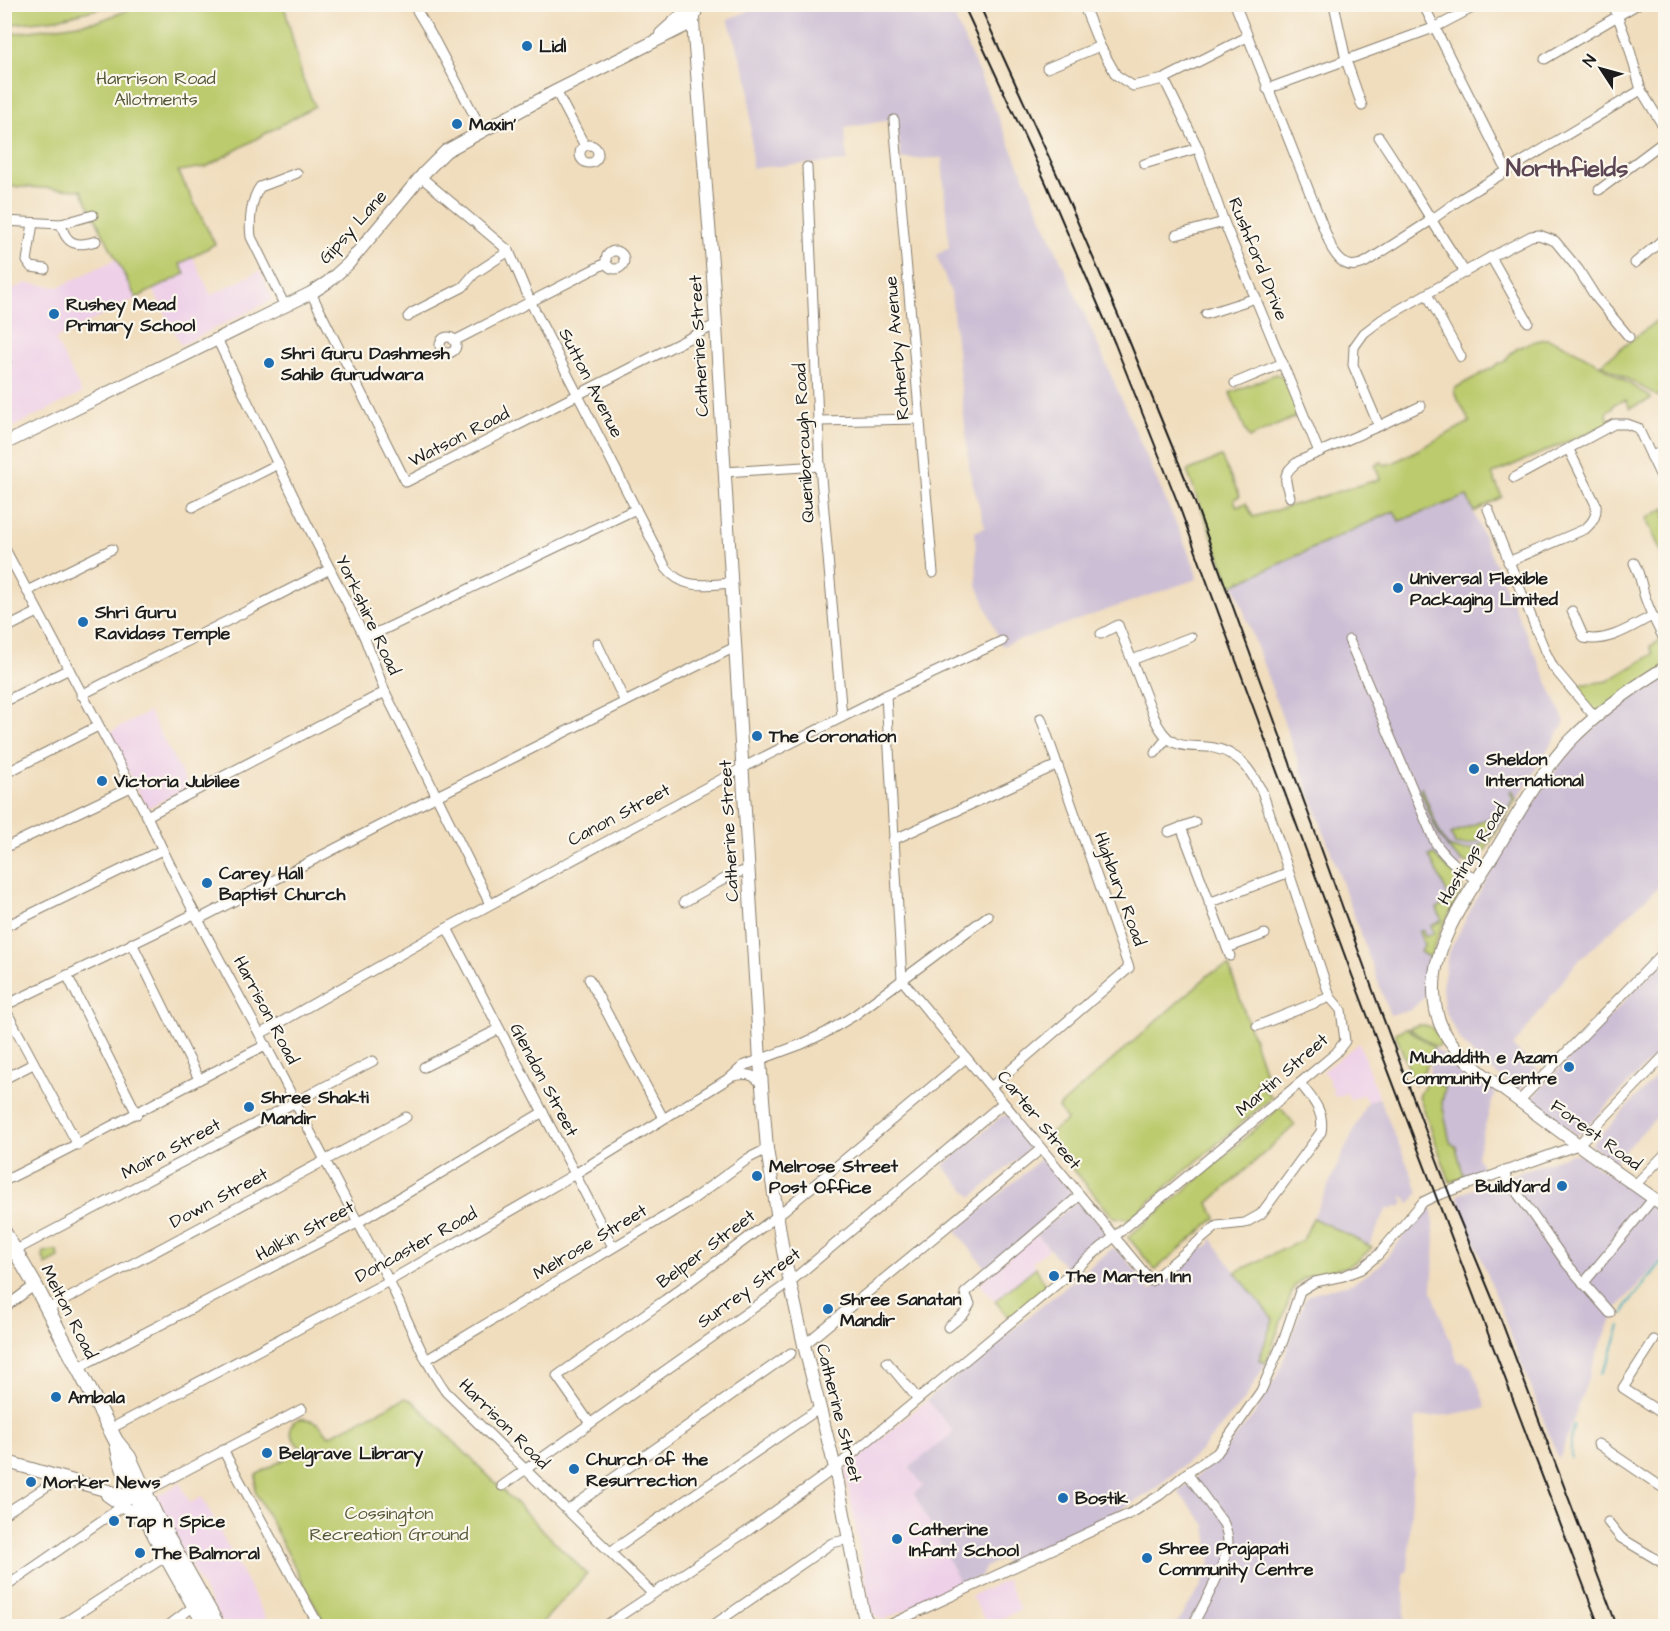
<svg xmlns="http://www.w3.org/2000/svg" width="1670" height="1631" viewBox="0 0 1670 1631" font-family="'Architects Daughter',sans-serif">
<rect width="100%" height="100%" fill="#fbf7ec"/>
<filter id="ink" filterUnits="userSpaceOnUse"><feTurbulence type="fractalNoise" baseFrequency=".0167" numOctaves="2"/><feDisplacementMap in="SourceGraphic" scale="12" xChannelSelector="R" yChannelSelector="G"/><feConvolveMatrix kernelMatrix="1 2 1 2 8 2 1 2 1" color-interpolation-filters="sRGB"/></filter>
<filter id="wash" filterUnits="userSpaceOnUse"><feTurbulence type="fractalNoise" baseFrequency=".008" numOctaves="4" result="noise"/><feDisplacementMap in="SourceGraphic" scale="24" xChannelSelector="R" yChannelSelector="G"/><feGaussianBlur stdDeviation="1.35" result="paint"/><feColorMatrix in="noise" values="0 0 0 0 0 0 0 0 0 0 0 0 0 0 0 0 0 1.4 0 .05"/><feComposite in="paint" operator="in"/></filter>
<g filter="url(#wash)">
<rect width="100%" height="100%" fill="#f0ddbd"/>
<g fill="#eed0e8">
<path d="M81,189L215,244L193,257L211,295L260,271L272,297V300L181,345L153,290L55,339L82,393L5,431V293L26,283L59,287L116,259Z"/>
<path d="M149,712L189,787L149,807L146,806L108,733Z"/>
<path d="M1359,1043L1379,1098L1367,1102L1363,1094L1350,1100L1347,1093L1336,1097L1332,1092L1334,1089L1328,1082L1330,1081L1323,1071Z"/>
<path d="M1036,1234L1049,1249L1033,1261L1036,1267L995,1301L979,1283Z"/>
<path d="M927,1400L955,1432L910,1467L923,1486L914,1493L961,1585L883,1620L874,1616L871,1611L845,1470Z"/>
<path d="M180,1483L190,1503L202,1497L270,1626H224L181,1549L157,1496Z"/>
<path d="M1007,1580L1020,1610L990,1624L982,1615L971,1596Z"/>
</g>
<g fill="#ccbed4">
<path d="M765,5H949L1195,567L1197,579L1002,646L977,585L975,532L985,527L970,474L951,293L936,255L949,248L942,158L901,159L896,119L845,128L847,161L752,168L749,84L728,19Z"/>
<path d="M1467,495L1486,543L1565,722L1480,859L1473,863L1463,862L1455,875L1460,880L1463,889L1440,931L1430,958L1426,975V993L1423,998L1411,1010L1390,1015L1234,584L1395,511L1399,521Z"/>
<path d="M1665,676V881L1576,963L1513,1047L1539,1070L1519,1091L1477,1059L1462,1042L1452,1025L1444,1007L1442,988L1448,954L1483,886L1528,811L1557,768L1577,744L1615,710L1648,686Z"/>
<path d="M1665,959V1045L1578,1136L1529,1100Z"/>
<path d="M1433,1047L1495,1091L1477,1155L1483,1170L1464,1177L1456,1147L1450,1142L1442,1103L1445,1088L1429,1078Z"/>
<path d="M1665,1067V1108L1614,1162L1591,1145Z"/>
<path d="M1379,1098L1419,1192L1409,1205L1407,1200L1403,1196L1401,1198L1405,1201L1399,1207L1395,1206L1393,1210L1387,1208L1369,1246L1313,1218L1367,1102Z"/>
<path d="M1002,1116H1009L1022,1130L1030,1143L1029,1149L972,1197L943,1166Z"/>
<path d="M1571,1154L1581,1155L1665,1214V1256L1617,1308L1598,1351L1559,1460L1457,1195Z"/>
<path d="M1042,1158L1077,1197L988,1271L956,1231Z"/>
<path d="M1079,1199L1111,1235L1069,1272L1037,1234Z"/>
<path d="M1432,1209L1435,1240L1432,1291L1458,1362H1463L1473,1368L1486,1408L1448,1415L1416,1418L1408,1571L1404,1573L1405,1626H1175L1201,1586L1211,1562L1206,1525L1178,1492L1216,1460L1254,1415L1278,1375L1304,1301L1309,1296L1316,1292L1353,1283L1368,1274L1380,1265L1425,1210Z"/>
<path d="M1211,1238L1235,1272L1273,1319L1259,1359L1266,1363L1245,1399L1200,1451L1150,1493L1084,1530L1013,1564H1008L1000,1559L986,1567L981,1576L961,1585L914,1493L923,1486L910,1467L954,1432L927,1400L1114,1247L1141,1276L1140,1280L1151,1291L1203,1247L1205,1248L1211,1243Z"/>
</g>
<g fill="#bccb6d" stroke="#6c7444" stroke-width="1.5">
<path d="M4,5L5,4L113,5L57,19L5,25Z"/>
<path d="M142,5H284L303,80L315,106L206,167L178,171L215,244L180,264L185,274L136,298L81,190L5,186L4,35L99,21Z"/>
<path d="M1665,314V395L1659,397L1601,364Z"/>
<path d="M1547,339C1575,346 1624,381 1650,397L1651,399L1630,408L1626,400L1614,404L1612,409L1606,413L1611,423L1492,474L1502,497L1474,512L1467,496L1399,521L1394,511L1231,586L1187,471L1221,457L1240,496L1234,499L1237,507L1246,503L1253,517L1380,479L1375,465L1382,462L1384,465L1395,462L1470,422L1454,392L1455,388L1505,361C1512,347 1532,341 1547,339Z"/>
<path d="M1276,374L1287,378L1302,414L1249,438L1230,393Z"/>
<path d="M1665,508V560L1646,519Z"/>
<path d="M1661,640L1665,647V668L1595,717L1572,689L1579,685L1608,681L1653,654L1650,646Z"/>
<path d="M1422,788C1429,805 1435,825 1444,841C1447,846 1453,849 1459,850C1489,855 1501,820 1513,799L1510,791L1512,790L1516,799L1480,859L1473,863H1465C1439,847 1431,816 1420,789Z"/>
<path d="M1495,816L1496,817C1485,835 1478,849 1455,844L1451,834Z"/>
<path d="M1433,854L1460,880L1463,889L1440,931L1430,958L1420,952L1424,945L1419,932L1423,930L1425,936L1434,933L1431,926L1442,921L1437,908L1451,901L1429,856Z"/>
<path d="M1229,966L1265,1073L1255,1082L1272,1097L1129,1219L1113,1217L1046,1136L1067,1120L1058,1108L1211,973Z"/>
<path d="M1418,1025C1432,1024 1435,1030 1442,1040L1439,1046H1434L1409,1028Z"/>
<path d="M1406,1028L1433,1047L1431,1059L1415,1085L1395,1033Z"/>
<path d="M1429,1078L1445,1088L1442,1103L1450,1142L1456,1147L1464,1177L1450,1182L1419,1096Z"/>
<path d="M1280,1107L1295,1125L1209,1203L1216,1218L1155,1270L1128,1237L1182,1193Z"/>
<path d="M1313,1218L1372,1247C1364,1256 1356,1263 1345,1267C1326,1274 1305,1270 1293,1289L1266,1363L1259,1360L1273,1319L1235,1272L1303,1240Z"/>
<path d="M57,1251L59,1258L46,1265L43,1257L44,1252Z"/>
<path d="M1036,1267L1047,1290L1011,1320L995,1301Z"/>
<path d="M405,1398L413,1401L587,1574L539,1626H326L255,1491L256,1475L302,1449C280,1430 293,1411 315,1422C321,1424 325,1431 329,1436Z"/>
</g>
<g fill="none" stroke-linecap="round" stroke-linejoin="round">
<g stroke="#3eacbd" stroke-width="2">
<path d="M1624,1314L1627,1305L1666,1257"/>
<path d="M1600,1374L1609,1359L1620,1326"/>
<path d="M1571,1458V1436L1574,1425"/>
</g>
</g>
</g>
<g filter="url(#ink)">
<g fill="none" stroke-linecap="round" stroke-linejoin="round">
<defs>
<g id="street">
<path d="M413,4L435,41L482,130"/>
<path d="M1083,4L1100,46L1116,75L1133,86L1164,79L1247,37"/>
<path d="M1235,4L1332,249C1341,264 1350,270 1366,262L1430,221L1462,198L1641,90"/>
<path d="M1334,4L1346,60L1362,106"/>
<path d="M1423,4L1507,171"/>
<path d="M1613,4L1629,47L1641,90L1666,131"/>
<path d="M1545,59L1638,4"/>
<path d="M1047,68L1100,46"/>
<path d="M1164,79L1198,148L1224,222L1319,452"/>
<path d="M1267,89L1436,27L1480,4"/>
<path d="M556,91L585,146"/>
<path d="M894,120L933,573"/>
<path d="M1379,137C1409,181 1435,228 1465,272"/>
<circle cx="589" cy="154" r="9"/>
<path d="M1144,164L1198,148"/>
<path d="M807,167L820,466L842,717"/>
<path d="M421,177L509,251L531,303L666,568C683,590 705,585 731,583"/>
<path d="M1599,190L1666,140"/>
<path d="M4,221L61,224L93,215"/>
<path d="M33,223L27,261L31,267L45,269"/>
<path d="M61,224C66,245 77,247 96,241"/>
<path d="M1176,235L1224,222"/>
<circle cx="615" cy="260" r="9"/>
<path d="M1491,257L1528,322"/>
<path d="M1635,263L1666,237"/>
<path d="M311,293L406,482L715,325"/>
<path d="M1427,294L1461,357"/>
<path d="M285,306L251,237C249,222 251,199 260,187L297,173"/>
<path d="M1206,314L1256,298"/>
<path d="M408,317L412,313L463,287L474,274L509,251"/>
<circle cx="448" cy="345" r="8"/>
<path d="M217,339L304,518L364,636L385,692L490,904"/>
<path d="M454,341L606,263"/>
<path d="M4,363L6,362"/>
<path d="M1235,383L1283,363"/>
<path d="M1421,406L1379,426L1353,365L1354,347L1364,333L1381,320L1491,257L1531,236L1539,235L1555,241L1578,269L1595,296L1629,337"/>
<path d="M819,421L919,419"/>
<path d="M1651,456L1666,450"/>
<path d="M725,472L820,466"/>
<path d="M1514,478L1614,424H1627L1638,428L1663,481"/>
<path d="M1290,497C1284,478 1282,473 1299,461L1379,426"/>
<path d="M193,507L278,464"/>
<path d="M1488,509L1545,651L1553,667L1595,717"/>
<path d="M4,547L147,816C191,914 247,1006 295,1102C325,1162 357,1220 388,1279C407,1317 421,1357 446,1392L653,1594"/>
<path d="M1508,562L1585,529C1593,522 1597,516 1596,505L1569,450"/>
<path d="M1634,563C1640,574 1641,583 1644,594C1649,611 1658,627 1666,643"/>
<path d="M27,591L112,549"/>
<path d="M1572,611L1584,638C1608,643 1631,627 1652,616"/>
<path d="M4,629L38,612"/>
<path d="M364,636L383,630L636,509"/>
<path d="M1349,640L1435,842C1446,859 1460,869 1477,880"/>
<path d="M597,643L625,702"/>
<path d="M1132,660L1191,637"/>
<path d="M81,695L330,569"/>
<path d="M886,695L902,980"/>
<path d="M4,702L69,669"/>
<path d="M1155,753L1167,738"/>
<path d="M4,774L98,726"/>
<path d="M147,816L385,692"/>
<path d="M1181,827L1230,956"/>
<path d="M1169,832L1195,822"/>
<path d="M893,840L1057,765"/>
<path d="M4,848L131,787"/>
<path d="M684,902L733,874L749,870"/>
<path d="M1209,903L1287,873"/>
<path d="M199,919L437,796L735,647"/>
<path d="M4,927L162,850"/>
<path d="M447,928L613,1247"/>
<path d="M132,943L199,1079"/>
<path d="M1227,948L1265,934"/>
<path d="M67,975L137,1114"/>
<path d="M589,979L663,1118"/>
<path d="M902,980L1151,1281L1217,1226L1245,1223L1261,1214L1321,1132C1325,1111 1312,1099 1300,1083"/>
<path d="M4,1006L196,913"/>
<path d="M4,1007L78,1145"/>
<path d="M1257,1026L1330,997"/>
<path d="M260,1034L447,928L744,767L886,695L1002,641"/>
<path d="M424,1067L499,1029"/>
<path d="M733,1076C747,1073 753,1073 762,1085"/>
<path d="M4,1079L33,1064"/>
<path d="M991,1087L1129,968L1041,718"/>
<path d="M1519,1101L1666,950"/>
<path d="M1502,1171L1567,1264L1610,1313"/>
<path d="M4,1181C93,1138 178,1089 266,1045"/>
<path d="M1635,1185L1666,1153"/>
<path d="M16,1250L373,1061"/>
<path d="M1583,1284L1653,1199"/>
<path d="M4,1308L35,1285"/>
<path d="M48,1309L406,1117"/>
<path d="M948,1327L964,1314L970,1304L965,1293L1079,1196"/>
<path d="M1654,1340L1623,1388L1666,1416"/>
<path d="M804,1345L1041,1149"/>
<path d="M426,1360L689,1202L749,1158L767,1149"/>
<path d="M887,1362L918,1399"/>
<path d="M77,1368L357,1223L543,1112"/>
<path d="M589,1422L557,1376L665,1300L777,1216L966,1058"/>
<path d="M110,1429L389,1281L575,1174L731,1077L743,1066L802,1044L825,1033L855,1015L988,916"/>
<path d="M1598,1444L1666,1490"/>
<path d="M223,1450L319,1626"/>
<path d="M1187,1473L1224,1524C1227,1531 1228,1536 1228,1543C1227,1563 1202,1608 1192,1626"/>
<path d="M502,1486L790,1282L1003,1103"/>
<path d="M145,1492L302,1409"/>
<path d="M568,1510L791,1353"/>
<path d="M4,1514L49,1485L54,1475"/>
<path d="M1608,1522L1621,1538L1666,1565"/>
<path d="M610,1552L820,1408"/>
<path d="M4,1588L124,1505"/>
<path d="M4,1624L6,1626"/>
<path d="M59,1626L165,1557"/>
<path d="M168,1626L194,1606"/>
<path d="M605,1626L746,1532L835,1468L1336,1053L1345,1041L1341,1010L1330,997L1262,791C1253,777 1247,763 1232,755C1200,735 1174,764 1154,717L1118,625L1101,634"/>
<path d="M712,1626L832,1543L849,1539"/>
<path d="M887,1626L1133,1512L1160,1495L1187,1473L1217,1453L1261,1391L1283,1341L1300,1291L1315,1282L1343,1276L1361,1269L1378,1255L1423,1202L1433,1197L1578,1145L1666,1054"/>
</g>
<g id="secondary">
<path d="M687,4L693,22L713,276L760,1061L767,1149L783,1251L804,1345L835,1468L864,1616L870,1626"/>
<path d="M661,34L681,16L686,4"/>
<path d="M4,444L311,293L328,282L348,264L424,173L446,151L556,91L693,22L697,4"/>
<path d="M1666,667C1630,689 1598,712 1569,742C1538,776 1517,816 1493,855C1473,887 1448,921 1438,959C1432,981 1432,1009 1443,1030C1461,1063 1497,1084 1526,1106C1572,1141 1619,1174 1666,1207"/>
<path d="M4,1461L129,1497H136"/>
<path d="M107,1495L148,1523"/>
</g>
<g id="primary">
<path d="M4,1232L35,1285L116,1441L129,1457L156,1516L218,1626"/>
<path d="M117,1443C120,1467 131,1486 141,1508C161,1549 183,1587 206,1626"/>
</g>
</defs>
<use href="#street" stroke="#867c6c" stroke-width="11"/>
<use href="#secondary" stroke="#867c6c" stroke-width="14"/>
<use href="#primary" stroke="#867c6c" stroke-width="16"/>
<use href="#street" stroke="#fff" stroke-width="9"/>
<use href="#secondary" stroke="#fff" stroke-width="12"/>
<use href="#primary" stroke="#fff" stroke-width="14"/>
<g stroke="#1c1c1c" stroke-width="2">
<path d="M963,4L1046,183L1115,344L1179,506L1352,975L1599,1626"/>
<path d="M979,4L1058,177L1128,338L1194,500L1379,1007L1452,1201L1498,1312L1617,1626"/>
</g>
</g>
</g>
<g fill="#1f6fb2" stroke="#fbf7ec" stroke-width="2">
<circle cx="527" cy="46" r="6"/>
<circle cx="457" cy="124" r="6"/>
<circle cx="54" cy="314" r="6"/>
<circle cx="269" cy="363" r="6"/>
<circle cx="1398" cy="588" r="6"/>
<circle cx="83" cy="622" r="6"/>
<circle cx="757" cy="736" r="6"/>
<circle cx="1474" cy="769" r="6"/>
<circle cx="102" cy="781" r="6"/>
<circle cx="207" cy="883" r="6"/>
<circle cx="1569" cy="1067" r="6"/>
<circle cx="249" cy="1107" r="6"/>
<circle cx="757" cy="1176" r="6"/>
<circle cx="1562" cy="1186" r="6"/>
<circle cx="1054" cy="1276" r="6"/>
<circle cx="828" cy="1309" r="6"/>
<circle cx="56" cy="1397" r="6"/>
<circle cx="267" cy="1453" r="6"/>
<circle cx="574" cy="1469" r="6"/>
<circle cx="31" cy="1482" r="6"/>
<circle cx="1063" cy="1498" r="6"/>
<circle cx="114" cy="1521" r="6"/>
<circle cx="897" cy="1539" r="6"/>
<circle cx="140" cy="1553" r="6"/>
<circle cx="1147" cy="1558" r="6"/>
</g>
<g text-anchor="middle" dominant-baseline="central" stroke-width="4.5" stroke-linejoin="round" paint-order="stroke">
<g font-size="18" font-weight="bold" fill="#1c1c1c" stroke="#fbf7ec" text-anchor="start">
<text x="539" y="46">Lidl</text>
<text x="469" y="124">Maxin'</text>
<text x="66" y="304">Rushey Mead<tspan x="66" dy="21">Primary School</tspan></text>
<text x="281" y="353">Shri Guru Dashmesh<tspan x="281" dy="21">Sahib Gurudwara</tspan></text>
<text x="1410" y="578">Universal Flexible<tspan x="1410" dy="21">Packaging Limited</tspan></text>
<text x="95" y="612">Shri Guru<tspan x="95" dy="21">Ravidass Temple</tspan></text>
<text x="769" y="736">The Coronation</text>
<text x="1486" y="759">Sheldon<tspan x="1486" dy="21">International</tspan></text>
<text x="114" y="781">Victoria Jubilee</text>
<text x="219" y="873">Carey Hall<tspan x="219" dy="21">Baptist Church</tspan></text>
<text x="1557" y="1057" text-anchor="end">Muhaddith e Azam<tspan x="1557" dy="21">Community Centre</tspan></text>
<text x="261" y="1097">Shree Shakti<tspan x="261" dy="21">Mandir</tspan></text>
<text x="769" y="1166">Melrose Street<tspan x="769" dy="21">Post Office</tspan></text>
<text x="1550" y="1186" text-anchor="end">BuildYard</text>
<text x="1066" y="1276">The Marten Inn</text>
<text x="840" y="1299">Shree Sanatan<tspan x="840" dy="21">Mandir</tspan></text>
<text x="68" y="1397">Ambala</text>
<text x="279" y="1453">Belgrave Library</text>
<text x="586" y="1459">Church of the<tspan x="586" dy="21">Resurrection</tspan></text>
<text x="43" y="1482">Morker News</text>
<text x="1075" y="1498">Bostik</text>
<text x="126" y="1521">Tap n Spice</text>
<text x="909" y="1529">Catherine<tspan x="909" dy="21">Infant School</tspan></text>
<text x="1159" y="1548">Shree Prajapati<tspan x="1159" dy="21">Community Centre</tspan></text>
<text x="152" y="1553">The Balmoral</text>
</g>
<g font-size="18" fill="#545938" stroke="#fbf7ec">
<text x="156" y="78">Harrison Road<tspan x="156" dy="21">Allotments</tspan></text>
<text x="389" y="1513">Cossington<tspan x="389" dy="21">Recreation Ground</tspan></text>
</g>
<g font-size="18" fill="#1c1c1c" stroke="#fbf7ec">
<text transform="translate(353 227) rotate(-48)">Gipsy Lane</text>
<text transform="translate(1258 259) rotate(68)">Rushford Drive</text>
<text transform="translate(699 346) rotate(-93)">Catherine Street</text>
<text transform="translate(897 348) rotate(-95)">Rotherby Avenue</text>
<text transform="translate(591 383) rotate(63)">Sutton Avenue</text>
<text transform="translate(459 437) rotate(-27)">Watson Road</text>
<text transform="translate(804 443) rotate(-93)">Queniborough Road</text>
<text transform="translate(368 615) rotate(65)">Yorkshire Road</text>
<text transform="translate(619 815) rotate(-28)">Canon Street</text>
<text transform="translate(729 831) rotate(-93)">Catherine Street</text>
<text transform="translate(1472 854) rotate(-59)">Hastings Road</text>
<text transform="translate(1120 889) rotate(70)">Highbury Road</text>
<text transform="translate(266 1010) rotate(62)">Harrison Road</text>
<text transform="translate(1282 1075) rotate(-41)">Martin Street</text>
<text transform="translate(544 1080) rotate(62)">Glendon Street</text>
<text transform="translate(1039 1120) rotate(51)">Carter Street</text>
<text transform="translate(1596 1135) rotate(36)">Forest Road</text>
<text transform="translate(171 1149) rotate(-28)">Moira Street</text>
<text transform="translate(219 1198) rotate(-28)">Down Street</text>
<text transform="translate(305 1231) rotate(-28)">Halkin Street</text>
<text transform="translate(590 1242) rotate(-31)">Melrose Street</text>
<text transform="translate(416 1245) rotate(-29)">Doncaster Road</text>
<text transform="translate(706 1249) rotate(-37)">Belper Street</text>
<text transform="translate(749 1288) rotate(-36)">Surrey Street</text>
<text transform="translate(69 1312) rotate(63)">Melton Road</text>
<text transform="translate(839 1413) rotate(76)">Catherine Street</text>
<text transform="translate(504 1424) rotate(45)">Harrison Road</text>
</g>
<g font-size="24" font-weight="bold" fill="#5c4553" stroke="#fbf7ec">
<text x="1567" y="169">Northfields</text>
</g>
</g>
<rect width="1670" height="1631" fill="none" stroke="#fbf7ec" stroke-width="24"/>
<g transform="translate(1601 69) rotate(306)" stroke="#fbf7ec" stroke-width="4.5" paint-order="stroke">
<path d="M0-4.5L10 22L0 15L-10 22Z" fill="#1c1c1c"/>
<text y="-9" font-size="16" font-weight="bold" text-anchor="middle" fill="#1c1c1c">N</text>
</g>
</svg>
